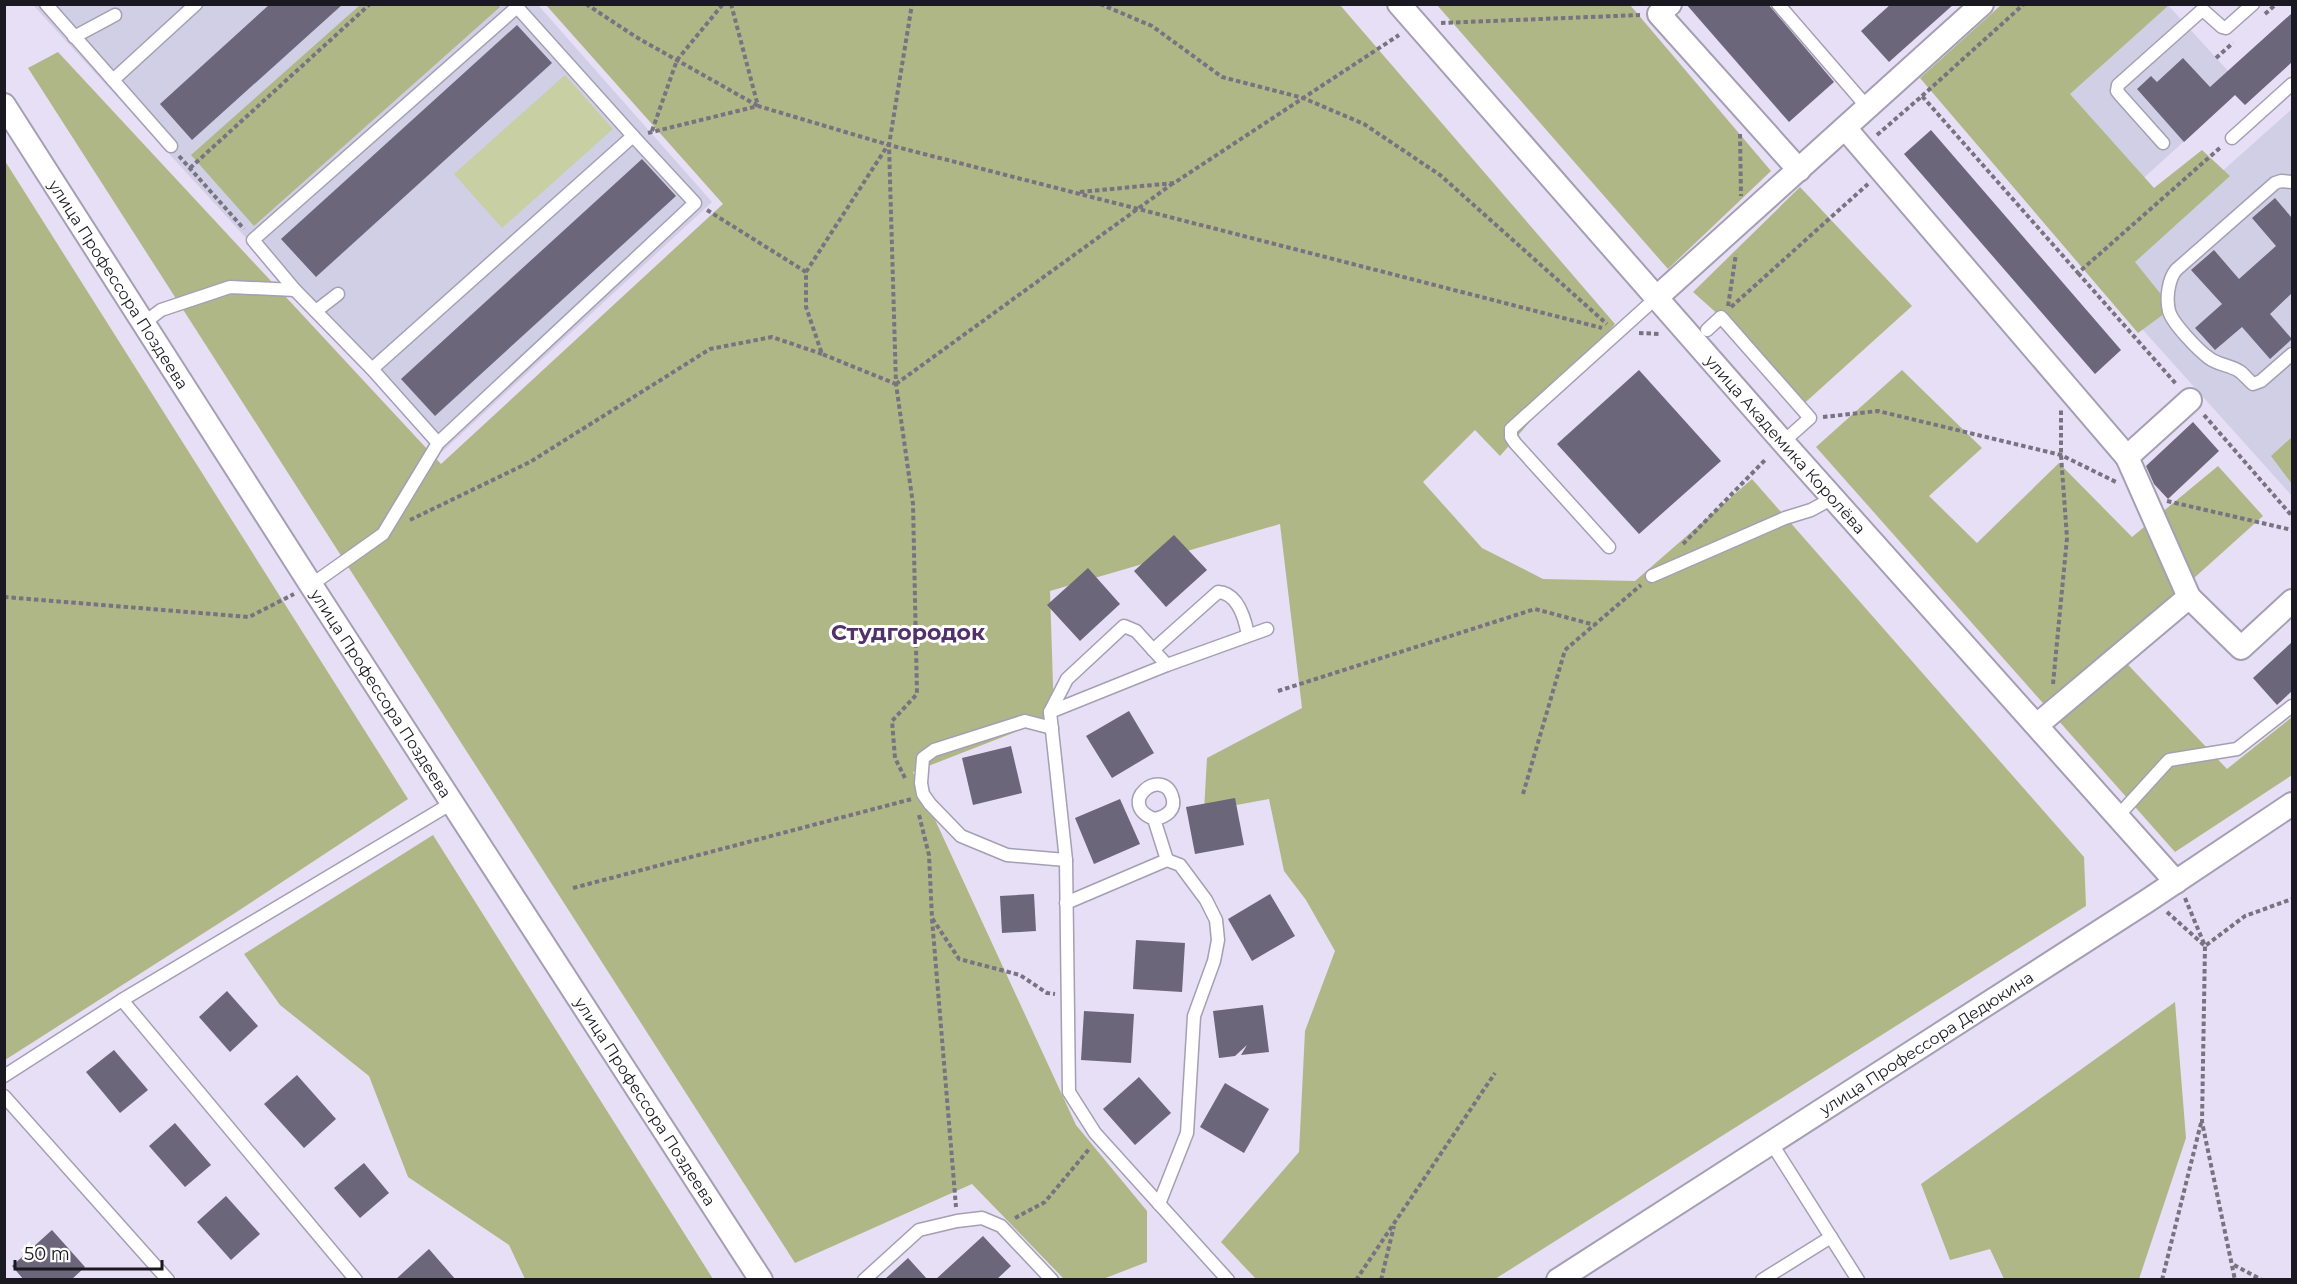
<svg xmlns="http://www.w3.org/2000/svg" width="2297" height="1284" viewBox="0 0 2297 1284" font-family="Montserrat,sans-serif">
<rect width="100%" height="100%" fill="#e6dff5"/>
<g fill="#d1cfe5">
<path d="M2167,4L2228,71L2235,95L2072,243L2033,5Z"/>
<path d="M33,5H538L712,202L442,452Z"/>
<path d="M2292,109V496L2099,281Z"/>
</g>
<path fill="#c8cfa2" d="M565,75L613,129L502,228L454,174Z"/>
<g fill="#b0b787">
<path d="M498,5L500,7L254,226L191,155L360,5Z"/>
<path d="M546,5H1340L1615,324L1500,456L1475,430L1423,482L1482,548L1543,579L1635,581L1752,479L2084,857L2086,906L1495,1279H1256L1221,1242L1299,1152L1305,1031L1335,951L1306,900L1284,871L1269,799L1204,811L1207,758L1302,708L1280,524L1050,591L1054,717L913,772L1076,1125L1147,1211V1262L1103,1279H1064L972,1184L795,1263L28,68L58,52L441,464L723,204Z"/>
<path d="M1437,5H1630L1771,171L1668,269Z"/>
<path d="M2001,5H2169L2070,94L2154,188L2202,150L2230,176L2135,262L2172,308L2138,333L1920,78Z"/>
<path d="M5,161L408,799L235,913L5,1060Z"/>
<path d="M1800,187L1912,306L1798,409L1721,317L1693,292Z"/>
<path d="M1902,370L1982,448L1929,496L1977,543L2059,463L2132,537L2218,466L2263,516L2114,650L2227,769L2292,717V775L2175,852L1816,447Z"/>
<path d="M2292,437V484L2271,456Z"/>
<path d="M433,835L713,1279H525L509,1245L408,1177L369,1076L280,1005L244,954Z"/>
<path d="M2175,1002L2186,1138L2139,1279H2004L1990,1249L1950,1260L1921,1184Z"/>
</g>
<g fill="#6b6679">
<path d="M270,4H343L192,140L160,104Z"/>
<path d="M1686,4H1768L1834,82L1789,122Z"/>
<path d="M1891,4H1954L1889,62L1861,31Z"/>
<path d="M2292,13V62L2245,105L2235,95L2184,142L2137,89L2151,76L2157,82L2183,58L2210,87Z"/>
<path d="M517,25L552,63L316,277L281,239Z"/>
<path d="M1931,130L2121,350L2095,374L1904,154Z"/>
<path d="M642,159L676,196L435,416L401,379Z"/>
<path d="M2275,198L2292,218V293L2270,314L2292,339L2270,359L2242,327L2215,350L2195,328L2222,304L2191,270L2214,250L2239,279L2276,246L2252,218Z"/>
<path d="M1639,370L1721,461L1639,534L1557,444Z"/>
<path d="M2193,422L2219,451L2168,499L2154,484L2146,466Z"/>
<path d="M1174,535L1207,570L1166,607L1134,571Z"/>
<path d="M1088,568L1120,604L1080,641L1047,605Z"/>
<path d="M2292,642V691L2277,705L2253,678Z"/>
<path d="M1129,711L1154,753L1112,778L1086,736Z"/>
<path d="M1011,746L1022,793L973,805L962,758Z"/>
<path d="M1235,798L1244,845L1195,854L1186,807Z"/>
<path d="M1120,799L1140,844L1094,864L1075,818Z"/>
<path d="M1034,894L1036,931L1002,933L1000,896Z"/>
<path d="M1270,894L1295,936L1252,961L1228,919Z"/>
<path d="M1136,940L1185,943L1182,992L1133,989Z"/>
<path d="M227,991L258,1026L230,1052L199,1017Z"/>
<path d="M1263,1005L1269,1052L1241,1055L1247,1045L1235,1056L1219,1058L1213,1011Z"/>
<path d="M1084,1011L1134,1014L1131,1063L1081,1060Z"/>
<path d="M114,1050L148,1090L120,1113L86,1072Z"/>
<path d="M297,1075L336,1119L304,1148L264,1104Z"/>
<path d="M1139,1077L1171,1113L1135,1145L1103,1109Z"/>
<path d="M1225,1083L1269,1109L1244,1153L1200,1127Z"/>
<path d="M175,1123L211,1165L185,1187L149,1146Z"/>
<path d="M364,1163L389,1193L360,1218L334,1188Z"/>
<path d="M226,1196L260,1234L231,1260L197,1222Z"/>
<path d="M52,1230L85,1267L71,1280H24L12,1266Z"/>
<path d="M983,1236L1011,1266L996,1280H935Z"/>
<path d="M429,1249L456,1280H395Z"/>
<path d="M908,1258L928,1280H884Z"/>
</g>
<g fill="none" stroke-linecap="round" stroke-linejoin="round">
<defs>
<g id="lane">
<path d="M46,4L171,146"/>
<path d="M1778,4L1868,108"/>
<path d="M74,37L115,15"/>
<path d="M113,80L196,4"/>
<path d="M2232,138L2292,84"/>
<path d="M2163,143L2121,96L2117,91L2118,85L2201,11H2204L2222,27L2226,28L2253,4"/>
<path d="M2292,182L2281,181L2275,183L2176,270C2168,280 2166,299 2169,311C2172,323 2199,351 2209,358C2218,365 2230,365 2239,371C2244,374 2248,380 2253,384L2261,381L2292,354"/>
<path d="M316,311L338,294"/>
<path d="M144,323L161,310L230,287L295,290"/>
<path d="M1707,330L1721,317L1810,418L1783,442"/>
<path d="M372,369L295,290L253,240L517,7L633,136"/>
<path d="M1609,547L1515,443L1511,437V429L1656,298"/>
<path d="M1652,576L1785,518L1811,510L1833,498"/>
<path d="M311,585L383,534L438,443L695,203L633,136L372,369L438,443"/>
<path d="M1153,650L1218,592C1238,593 1245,619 1248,635"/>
<path d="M1050,712L1067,679L1124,626L1136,631L1167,665"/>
<path d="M1052,728L1025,721L934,750L923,758L921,783L923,794L930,804L961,836L1007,855L1066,860"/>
<path d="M2118,816L2169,760L2237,749L2292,706"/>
<path d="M1066,903L1167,860L1154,819C1166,817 1177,810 1172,796C1162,766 1115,803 1154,819"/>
<path d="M122,1000L356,1280"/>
<path d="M4,1076L122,1000L452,803"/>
<path d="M4,1096L168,1280"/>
<path d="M1772,1144L1858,1280"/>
<path d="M1159,1204L1187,1133L1194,1016L1214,961L1218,940L1216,920L1206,900L1180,865L1167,860"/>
<path d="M864,1280L919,1230L957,1221L982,1218L1001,1226L1052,1280"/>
<path d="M1228,1280L1095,1133L1069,1092L1066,860L1050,712L1167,665L1267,629"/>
<path d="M1762,1280L1831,1237"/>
</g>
<g id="street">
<path id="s1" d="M1399,4L1783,442L2176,882"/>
<path d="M1670,4L1659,14L1799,170"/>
<path id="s2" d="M4,105L311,585L761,1280"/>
<path d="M1845,128L2127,457L2190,400"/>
<path d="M1656,298L1982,4"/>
<path d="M2127,457L2189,597"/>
<path d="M2037,725L2189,597L2241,648L2292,601"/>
<path id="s3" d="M1558,1280L2147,901L2292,804"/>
</g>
</defs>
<use href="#lane" stroke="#a59fb3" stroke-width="15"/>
<use href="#street" stroke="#a59fb3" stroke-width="26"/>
<g stroke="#777381" stroke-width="4" stroke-dasharray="4.5 3" stroke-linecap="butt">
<path d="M586,4L636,37L758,106"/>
<path d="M731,4L758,106"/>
<path d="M1100,4L1152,26L1222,77L1303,98L1364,124L1440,175L1607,324"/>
<path d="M2265,14L2276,4"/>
<path d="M1441,23L1640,15"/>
<path d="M2216,58L2233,43"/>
<path d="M1922,96L2024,4"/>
<path d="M652,131L677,60L723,4"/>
<path d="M648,133L758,106L889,145L1602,328"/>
<path d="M1740,134L1741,196"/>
<path d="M1877,135L1922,96L2078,273L2222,146"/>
<path d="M179,156L244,229"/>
<path d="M190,168L370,4"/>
<path d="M1080,192L1174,183L1399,35"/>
<path d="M707,210L806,272V307L822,354L896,384"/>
<path d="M806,272L888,145"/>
<path d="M2078,273L2177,385"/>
<path d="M1728,306L1736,254"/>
<path d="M1731,307L1868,184"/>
<path d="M1639,333L1660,334"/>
<path d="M896,384L1172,184"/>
<path d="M2204,415L2292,516"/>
<path d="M1823,417L1878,411L2061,455L2116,482"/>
<path d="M2167,501L2292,530"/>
<path d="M410,520L530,462L710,349L772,337L822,354"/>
<path d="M1683,544L1766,459"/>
<path d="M4,597L249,617L294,594"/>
<path d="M2053,684L2067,538L2061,455V410"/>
<path d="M1278,691L1535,609L1595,625"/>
<path d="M905,778L895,758L892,721L917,694L913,504L896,384L889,145L912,4"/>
<path d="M1523,794L1565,650L1641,585"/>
<path d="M919,815L929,855L932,918L959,959L1020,975L1047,993L1055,994"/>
<path d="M573,888L912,799"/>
<path d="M2185,898L2205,946L2202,1122L2235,1280"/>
<path d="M2167,912L2205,946L2245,916L2292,899"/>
<path d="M932,919L956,1207"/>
<path d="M1015,1218L1045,1202L1089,1149"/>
<path d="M2234,1265L2262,1280"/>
<path d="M1356,1280L1495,1073"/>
<path d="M1381,1280L1394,1226"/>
<path d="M2162,1280L2201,1123"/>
</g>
<use href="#lane" stroke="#fff" stroke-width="12"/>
<use href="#street" stroke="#fff" stroke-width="22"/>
</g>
<g text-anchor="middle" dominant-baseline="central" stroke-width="6" stroke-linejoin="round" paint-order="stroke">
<g font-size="16" fill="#1a1820" stroke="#fff">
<text stroke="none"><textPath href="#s2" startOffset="213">улица Профессора Поздеева</textPath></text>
<text stroke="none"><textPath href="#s1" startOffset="586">улица Академика Королёва</textPath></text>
<text stroke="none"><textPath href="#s2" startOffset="699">улица Профессора Поздеева</textPath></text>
<text stroke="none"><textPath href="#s3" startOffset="438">улица Профессора Дедюкина</textPath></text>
<text stroke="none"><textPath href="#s2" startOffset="1185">улица Профессора Поздеева</textPath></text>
</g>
<g font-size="22" font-weight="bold" fill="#523069" stroke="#fff">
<text x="908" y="632">Студгородок</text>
</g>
</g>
<rect width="2297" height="1284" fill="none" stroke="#1a1820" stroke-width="12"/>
<path d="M15 1260v9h147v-9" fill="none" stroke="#1a1820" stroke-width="3"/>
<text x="24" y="1260" font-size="18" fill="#1a1820" stroke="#ffffff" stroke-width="4.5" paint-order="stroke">50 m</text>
</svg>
